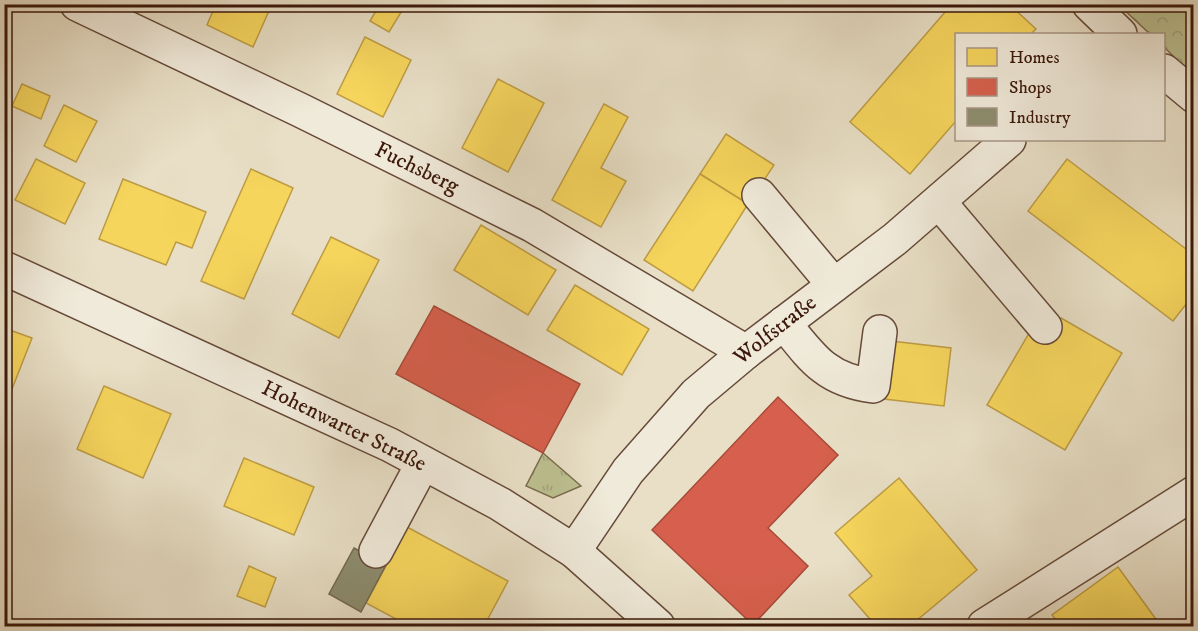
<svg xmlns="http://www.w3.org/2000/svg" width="1198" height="631" viewBox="0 0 1198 631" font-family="'IM FELL DW Pica',serif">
<defs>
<pattern id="grass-tufts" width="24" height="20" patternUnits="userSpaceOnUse" patternTransform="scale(1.5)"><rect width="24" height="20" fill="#bcc091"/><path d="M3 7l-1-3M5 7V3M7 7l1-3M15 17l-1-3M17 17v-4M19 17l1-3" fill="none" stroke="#a2a47c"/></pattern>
<pattern id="forest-crowns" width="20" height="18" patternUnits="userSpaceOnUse" patternTransform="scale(1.5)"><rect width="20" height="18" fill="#bcc091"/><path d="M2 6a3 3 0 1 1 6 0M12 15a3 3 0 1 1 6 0" fill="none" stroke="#a2a47c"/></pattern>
</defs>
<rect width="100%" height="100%" fill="#e8dfc6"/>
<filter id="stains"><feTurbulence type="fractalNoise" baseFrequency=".00333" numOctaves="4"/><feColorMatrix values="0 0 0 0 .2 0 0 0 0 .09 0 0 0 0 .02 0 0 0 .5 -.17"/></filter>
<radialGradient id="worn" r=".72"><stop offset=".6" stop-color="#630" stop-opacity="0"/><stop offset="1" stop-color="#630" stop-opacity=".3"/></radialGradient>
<path fill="url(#grass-tufts)" stroke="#7c6c4e" stroke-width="1.5" d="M543,453L581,486L553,498L526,486Z"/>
<path fill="url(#forest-crowns)" stroke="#7c6c4e" stroke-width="1.5" d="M1119,5H1193V76L1164,47V34H1150Z"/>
<g fill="#f6d55c" stroke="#be9c43" stroke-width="1.5">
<path d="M216,4H272L253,47L207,25Z"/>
<path d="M380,4H406L389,32L370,21Z"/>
<path d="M952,4H1009L1036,29L1031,34H956V121L910,174L850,122Z"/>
<path d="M365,37L411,60L383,117L337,94Z"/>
<path d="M498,79L544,103L508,172L462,148Z"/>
<path d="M22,84L50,96L41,119L12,106Z"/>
<path d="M604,104L628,117L601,168L626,181L601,227L552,200Z"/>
<path d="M64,105L97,121L76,162L44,146Z"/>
<path d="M726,134L774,165L748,204L700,174Z"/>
<path d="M36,159L85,183L65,224L15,200Z"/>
<path d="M1067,159L1194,255V294L1173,321L1028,211Z"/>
<path d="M251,169L293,188L244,299L201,281Z"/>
<path d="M700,174L748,204L693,291L644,260Z"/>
<path d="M123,179L206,212L192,248L176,242L166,265L99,239Z"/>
<path d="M481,225L556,270L528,315L454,270Z"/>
<path d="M331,237L379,260L339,338L292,314Z"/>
<path d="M575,285L649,329L622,375L547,330Z"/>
<path d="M1061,318L1122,353L1065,450L987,405L1032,328L1050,338Z"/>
<path d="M4,328L32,338L12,389L4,386Z"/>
<path d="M891,341L951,348L944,406L884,399Z"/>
<path d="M104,386L171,414L143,478L77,449Z"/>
<path d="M244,458L314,487L294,535L224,506Z"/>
<path d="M899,478L977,570L910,626H876L849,595L872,576L835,533Z"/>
<path d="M407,527L508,581L484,626H409L366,603Z"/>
<path d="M249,566L276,578L265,607L237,596Z"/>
<path d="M1118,567L1161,626H1061L1052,615Z"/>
</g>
<g fill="#d6604d" stroke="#a84a39" stroke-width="1.5">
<path d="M434,306L580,384L543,453L396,374Z"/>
<path d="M778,397L838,455L768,528L808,566L753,625L652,530Z"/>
</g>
<path fill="#8c8c6e" stroke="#746950" stroke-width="1.5" d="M354,548L386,565L361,612L329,594Z"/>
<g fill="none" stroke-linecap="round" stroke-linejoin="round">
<defs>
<g id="minor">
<path d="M77,4L300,110L532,225L746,352"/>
<path d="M1089,4L1120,34"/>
<path d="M1164,71L1194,96"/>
<path d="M759,195L834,285"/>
<path d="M939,202L1045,327"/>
<path d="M4,268L390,445L500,504L574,551L658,626"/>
<path d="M784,323C812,358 826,380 873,386L880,332"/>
<path d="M376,551L423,463"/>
<path d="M574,551L628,471L696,394L746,352L895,239L1009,140"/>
<path d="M984,626L1194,493"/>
</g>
</defs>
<use href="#minor" stroke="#664a39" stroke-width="36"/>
<use href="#minor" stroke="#f0eada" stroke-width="33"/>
</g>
<g text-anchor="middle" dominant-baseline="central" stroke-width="6" stroke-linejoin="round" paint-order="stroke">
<g font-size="22" fill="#3b180a" stroke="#f0eada">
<text transform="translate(417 168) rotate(26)">Fuchsberg</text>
<text transform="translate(775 330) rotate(-38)">Wolfstraße</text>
<text transform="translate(344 426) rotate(26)">Hohenwarter Straße</text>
</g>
</g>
<rect width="1198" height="631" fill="none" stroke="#e8dfc6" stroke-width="24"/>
<rect x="6" y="6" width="1186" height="619" fill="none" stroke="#3b180a" stroke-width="3"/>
<rect x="12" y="12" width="1174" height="607" fill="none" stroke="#3b180a" stroke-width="1.5"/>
<rect x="955" y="33" width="210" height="108" fill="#f0eada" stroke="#a89687" stroke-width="1.5"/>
<rect x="967" y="48" width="30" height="18" fill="#f6d55c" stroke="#a89687" stroke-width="1.5"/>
<text x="1009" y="63" font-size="18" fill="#3b180a">Homes</text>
<rect x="967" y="78" width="30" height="18" fill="#d6604d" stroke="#a89687" stroke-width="1.5"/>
<text x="1009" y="93" font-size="18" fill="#3b180a">Shops</text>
<rect x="967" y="108" width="30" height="18" fill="#8c8c6e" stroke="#a89687" stroke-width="1.5"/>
<text x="1009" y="123" font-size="18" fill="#3b180a">Industry</text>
<rect width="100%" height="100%" filter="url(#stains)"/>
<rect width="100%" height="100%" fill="url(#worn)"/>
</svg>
